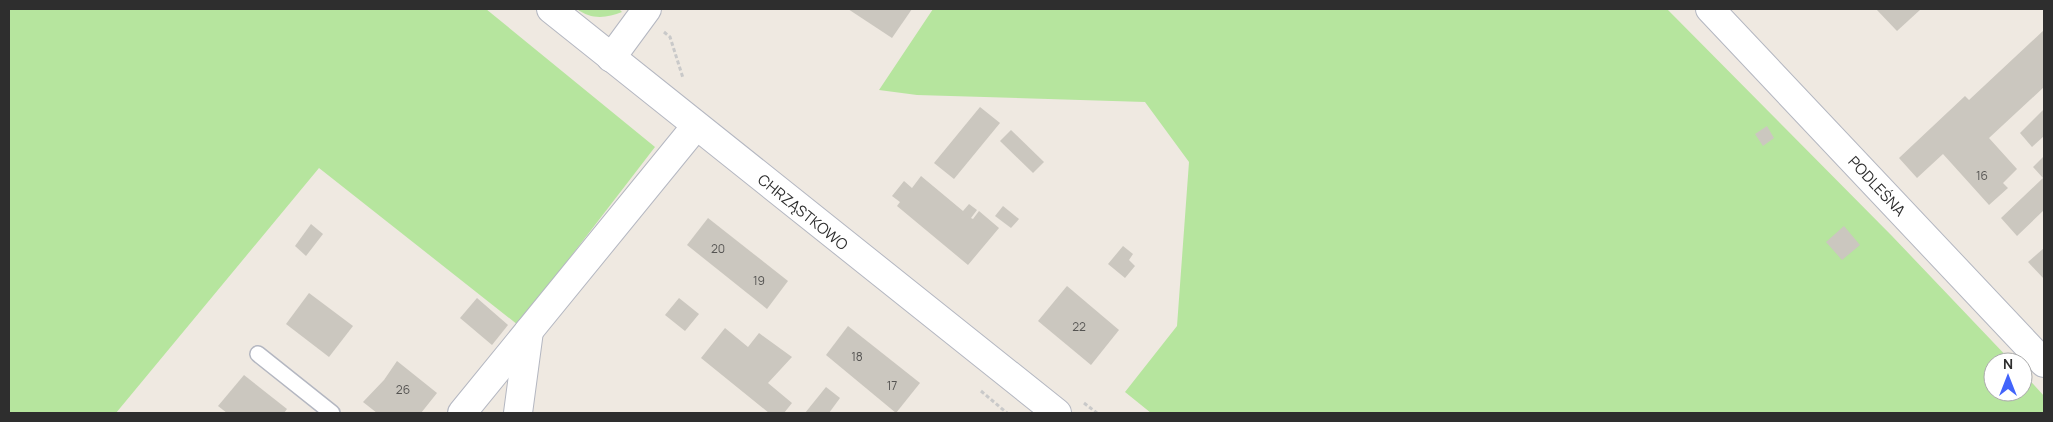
<svg xmlns="http://www.w3.org/2000/svg" width="2053" height="422" viewBox="0 0 2053 422" font-family="Manrope,sans-serif">
<rect width="100%" height="100%" fill="#efe9e1"/>
<g fill="#b6e59e">
<path d="M9,9H486L655,147L518,325L319,168L116,413H9Z"/>
<path d="M577,9H619L622,12C607,18 591,20 577,9Z"/>
<path d="M933,9H1667L1892,236L2012,362H1993V392H2023V373L2044,396V413H1151L1125,392L1177,326L1189,162L1145,102L917,95L879,90Z"/>
</g>
<g fill="#cbc7bf">
<path d="M848,9H912L892,38Z"/>
<path d="M1876,9H1921L1897,31Z"/>
<path d="M2044,30V87L1989,138L2017,169L2003,183L2008,188L1989,205L1943,154L1917,178L1899,158L1965,96L1969,100Z"/>
<path d="M980,107L1000,123L954,179L934,163Z"/>
<path d="M2044,109V136L2032,147L2020,133Z"/>
<path d="M1767,126L1774,138L1763,146L1755,134Z"/>
<path d="M1011,130L1044,162L1033,173L1000,141Z"/>
<path d="M2044,156V210L2017,236L2001,218L2043,178L2033,167Z"/>
<path d="M921,176L963,211L969,204L977,210L971,218L973,219L979,211L999,228L968,265L897,206L900,202L892,196L904,181L912,188Z"/>
<path d="M1003,206L1019,219L1011,228L995,216Z"/>
<path d="M708,218L788,281L767,309L687,245Z"/>
<path d="M311,224L323,234L306,256L295,246Z"/>
<path d="M1844,226L1860,245L1842,260L1826,242Z"/>
<path d="M1123,246L1133,254L1129,260L1135,266L1125,278L1108,264Z"/>
<path d="M2044,248V279L2028,262Z"/>
<path d="M1067,286L1119,330L1091,365L1038,321Z"/>
<path d="M309,293L353,326L329,357L286,324Z"/>
<path d="M477,298L508,325L492,345L460,318Z"/>
<path d="M679,298L699,314L685,331L665,315Z"/>
<path d="M848,326L920,383L896,413L826,355Z"/>
<path d="M725,328L748,347L759,333L792,357L768,383L792,403L784,413H769L701,358Z"/>
<path d="M397,361L437,393L421,413H377L363,402L384,380Z"/>
<path d="M244,375L287,409L284,413H227L218,406Z"/>
<path d="M826,387L840,398L829,413H805Z"/>
</g>
<g fill="none" stroke-linecap="round" stroke-linejoin="round">
<defs>
<path id="service" d="M258,354L332,413"/>
<g id="minor">
<path d="M1710,9L2044,363"/>
<path d="M611,58L647,9"/>
<path d="M462,413L696,126"/>
<path d="M518,413L529,331"/>
</g>
<path id="tertiary" d="M551,9L1057,413"/>
</defs>
<use href="#service" stroke="#b4b7c1" stroke-width="18"/>
<use href="#minor" stroke="#b4b7c1" stroke-width="30"/>
<use href="#tertiary" stroke="#b4b7c1" stroke-width="30"/>
<g stroke="#c9c9c9" stroke-width="3" stroke-dasharray="4 2.5" stroke-linecap="butt">
<path d="M664,32L670,37L683,78"/>
<path d="M981,391L1007,413"/>
<path d="M1084,403L1097,413"/>
</g>
<use href="#service" stroke="#fff" stroke-width="15"/>
<use href="#minor" stroke="#fff" stroke-width="28"/>
<use href="#tertiary" stroke="#fff" stroke-width="28"/>
</g>
<g text-anchor="middle" dominant-baseline="central" stroke-width="4" stroke-linejoin="round" paint-order="stroke">
<g font-size="12" fill="#555452">
<text x="1982" y="175">16</text>
<text x="718" y="248">20</text>
<text x="759" y="280">19</text>
<text x="1079" y="326">22</text>
<text x="857" y="356">18</text>
<text x="892" y="385">17</text>
<text x="403" y="389">26</text>
</g>
<g font-size="15" fill="#2e2e2e" stroke="#fff">
<text transform="translate(1877 186) rotate(47)">PODLEŚNA</text>
<text transform="translate(803 212) rotate(39)">CHRZĄSTKOWO</text>
</g>
</g>
<rect width="2053" height="422" fill="none" stroke="#2e2e2e" stroke-width="20"/>
<g transform="translate(2008 377)"><circle r="24" fill="#ffffff" stroke="#ababab"/>
<path d="M0-4L9 19L0 12L-9 19Z" fill="#4264fb"/>
<text y="-8" font-size="14" font-weight="bold" text-anchor="middle" fill="#2e2e2e">N</text>
</g>
</svg>
